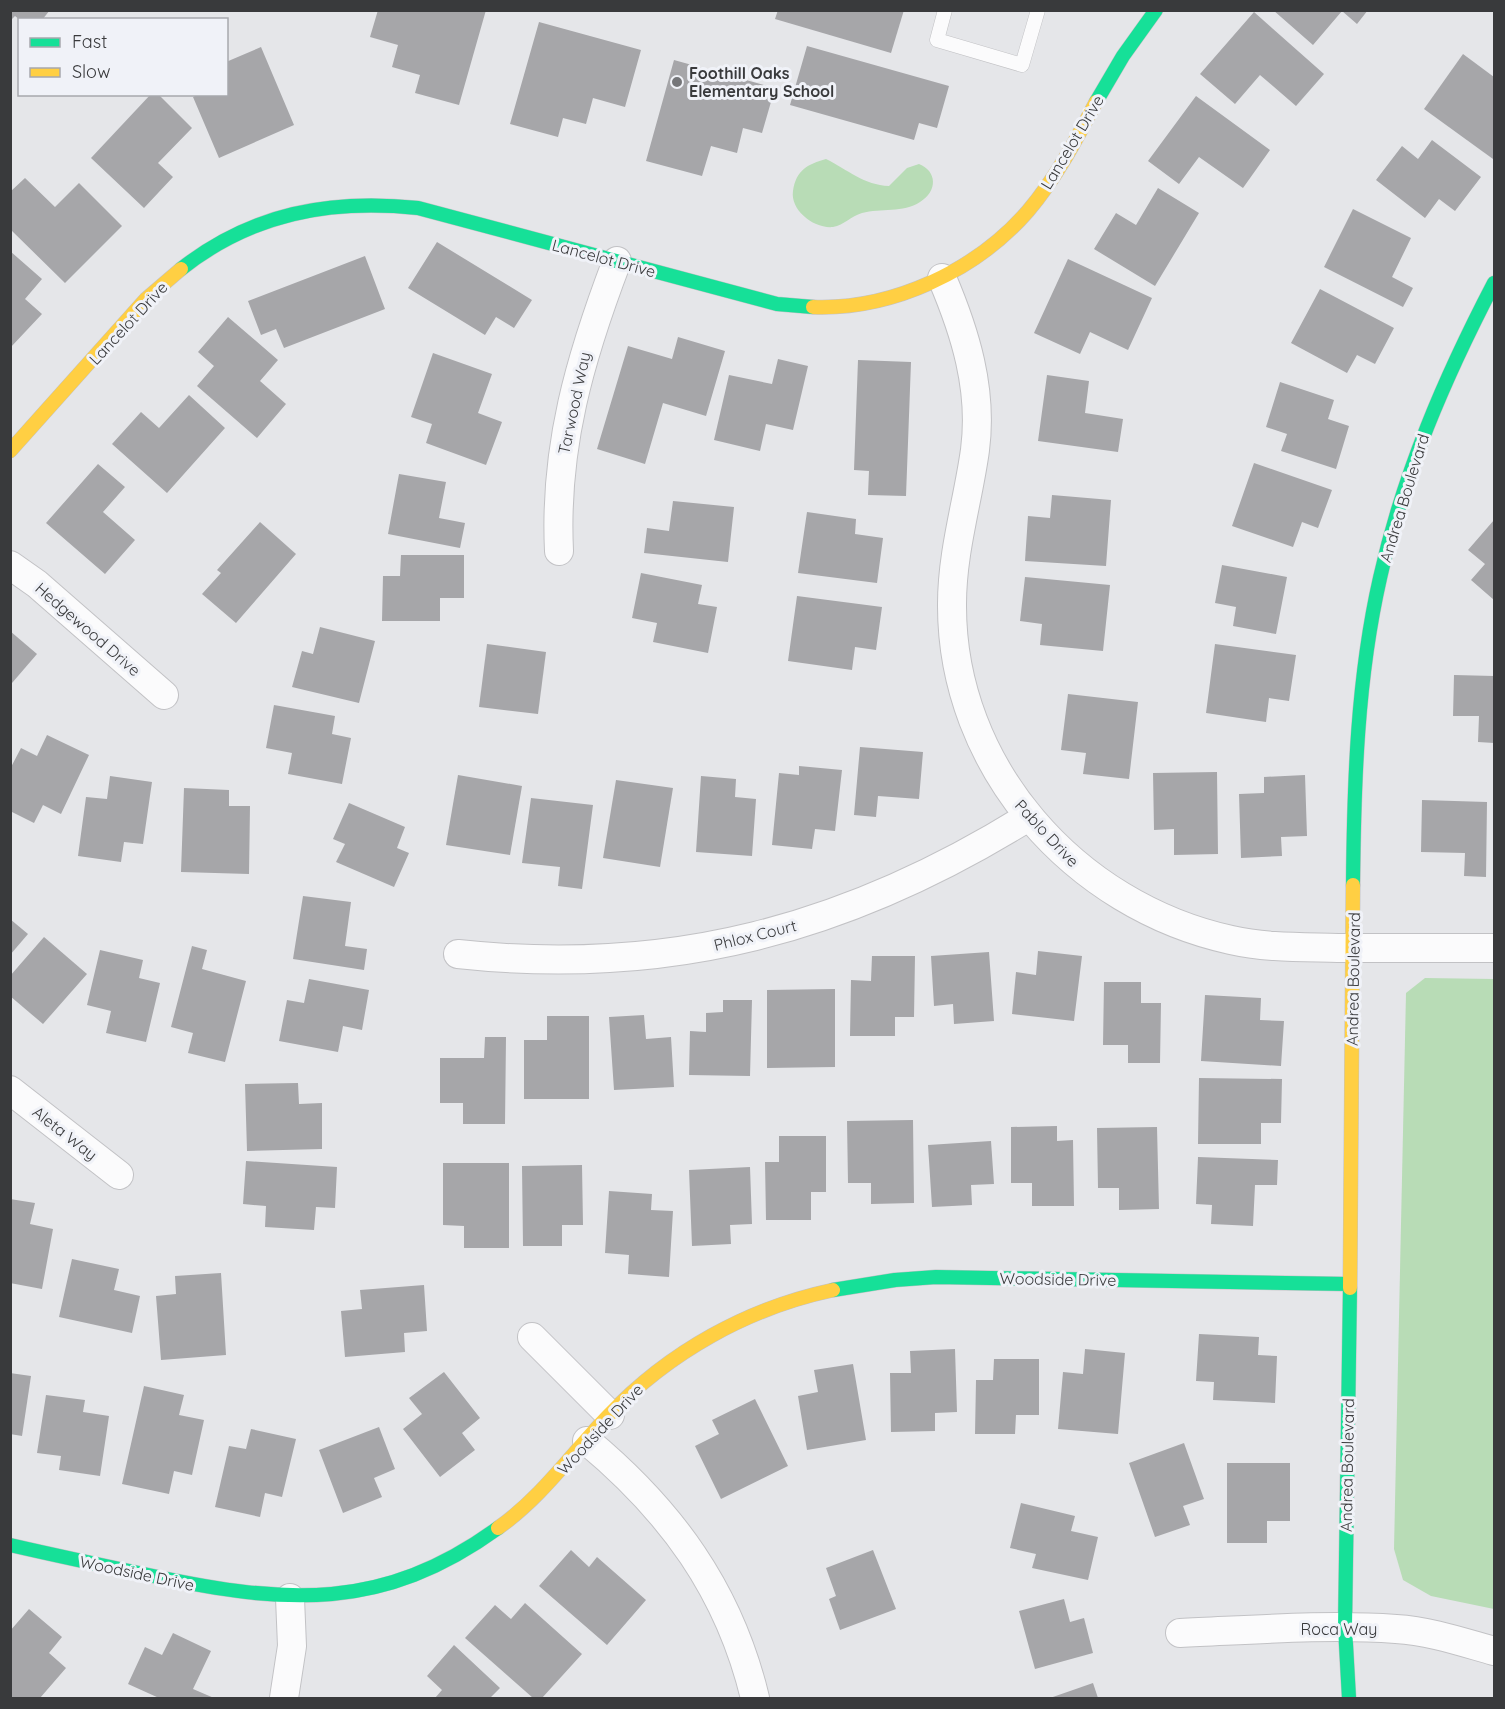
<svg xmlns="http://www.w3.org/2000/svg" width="1505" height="1709" viewBox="0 0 1505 1709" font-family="Quicksand,sans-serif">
<rect width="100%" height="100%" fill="#e5e6e9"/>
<g fill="#b8dcb6">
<path d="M826,159C848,170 864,185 889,186L907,168L919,164C937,171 938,191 920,202C903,213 881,208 862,213C851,216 844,225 833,227C814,229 790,210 793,191C796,170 808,164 826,159Z"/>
<path d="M1425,978L1494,979V1609L1431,1596L1403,1580L1394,1549L1406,993Z"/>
</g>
<g fill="#a6a6a9">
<path d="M10,10H50L42,20H20L15,16L10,21Z"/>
<path d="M378,10H486L459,105L415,93L420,75L392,67L398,45L370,37Z"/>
<path d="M778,10H904L891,53L775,19Z"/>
<path d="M1273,10H1368L1357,24L1342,11L1313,45Z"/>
<path d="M1254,12L1324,74L1296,106L1260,75L1235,104L1200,74Z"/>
<path d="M539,22L641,50L625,107L593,98L586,124L563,118L558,137L510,124Z"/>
<path d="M807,46L949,86L937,128L919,123L914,140L790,105Z"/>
<path d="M261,47L294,125L219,158L193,97L199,94H226V62Z"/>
<path d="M1463,54L1494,77L1493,159L1424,109Z"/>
<path d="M674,60L775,88L762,133L743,128L737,153L711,146L702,176L646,161Z"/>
<path d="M151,94H158L192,128L158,163L173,177L144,208L91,158Z"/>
<path d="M1196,96L1270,150L1243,188L1199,157L1179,184L1148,161Z"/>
<path d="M1432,140L1481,177L1455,211L1439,199L1425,218L1376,180L1402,146L1418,159Z"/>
<path d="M25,178L55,207L79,183L122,226L65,283L10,229V192Z"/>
<path d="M1158,188L1199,213L1155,286L1094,249L1116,213L1136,225Z"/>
<path d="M1353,209L1411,238L1392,277L1413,288L1403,307L1324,267Z"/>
<path d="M437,242L532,300L514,328L496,317L485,335L408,288Z"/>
<path d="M10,251L42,279L25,299L42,314L10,348Z"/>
<path d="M365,256L385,309L284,348L276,329L261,335L248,301Z"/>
<path d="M1068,259L1152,298L1128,350L1090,332L1080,354L1034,333Z"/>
<path d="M1320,289L1394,328L1375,364L1357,355L1347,373L1291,343Z"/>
<path d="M228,317L278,360L260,381L286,404L257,438L197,386L214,366L198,352Z"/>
<path d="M678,337L725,351L706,416L663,403L645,464L597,449L628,346L672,359Z"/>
<path d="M433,353L492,374L478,413L502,422L486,465L426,443L432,424L411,417Z"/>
<path d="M778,359L808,366L793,430L766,424L760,451L714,440L729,375L772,384Z"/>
<path d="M858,360L911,362L906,496L868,495L869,471L854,470Z"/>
<path d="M1047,375L1089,381L1085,413L1123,419L1118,452L1038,441Z"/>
<path d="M1280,382L1334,400L1328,419L1349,426L1336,469L1281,451L1287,434L1266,427Z"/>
<path d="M189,395L225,428L167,493L112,444L141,412L159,428Z"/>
<path d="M1254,463L1332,490L1318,528L1302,522L1293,547L1232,526Z"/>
<path d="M98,464L125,487L103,512L135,540L105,574L46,523Z"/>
<path d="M399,474L446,482L439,518L465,523L460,548L388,534Z"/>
<path d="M1052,495L1111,500L1106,566L1025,561L1028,516L1050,518Z"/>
<path d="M673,501L734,507L728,562L644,553L647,528L669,531Z"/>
<path d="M807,512L856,519L855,534L883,538L877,583L798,573Z"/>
<path d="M1494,520V600L1471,580L1485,564L1468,550Z"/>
<path d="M260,522L296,554L236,623L202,594L221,573L217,570Z"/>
<path d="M401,555H464V598H440V621H382L383,576H400Z"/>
<path d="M1222,565L1287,577L1276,634L1233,626L1236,607L1215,603Z"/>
<path d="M641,573L702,585L698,604L717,607L708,653L653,642L657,623L632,618Z"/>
<path d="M1025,577L1110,585L1103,651L1040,645L1042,624L1020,621Z"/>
<path d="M797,596L882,607L876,650L855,647L852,670L788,661Z"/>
<path d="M320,627L375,641L359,703L292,687L302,651L313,654Z"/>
<path d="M10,631L37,654L12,683L10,682Z"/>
<path d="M487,644L546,652L538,714L479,707Z"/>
<path d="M1215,644L1296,655L1289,701L1269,698L1266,722L1206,713Z"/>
<path d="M1454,675L1494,676V743L1478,742L1479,716H1453Z"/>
<path d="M1068,694L1138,702L1129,779L1083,774L1086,753L1061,750Z"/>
<path d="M274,705L335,716L332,734L351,738L342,784L288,774L292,753L266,748Z"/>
<path d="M47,735L89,755L61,814L43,805L34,823L10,811V769L21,748L37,756Z"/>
<path d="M860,747L923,752L919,799L878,796L876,817L854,815Z"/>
<path d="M799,766L842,770L835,831L815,829L812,849L772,845L779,773L799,775Z"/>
<path d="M1217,772L1218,854L1174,855V829L1154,830L1153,773Z"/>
<path d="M458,775L522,786L510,855L446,845Z"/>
<path d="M1305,775L1307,836L1281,837L1282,856L1241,858L1239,794L1264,793V777Z"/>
<path d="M110,776L152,782L143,844L124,842L121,862L78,856L86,797L107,799Z"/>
<path d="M701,776L736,779L735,797L756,799L752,856L696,852Z"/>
<path d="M616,780L673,788L660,867L603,858Z"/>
<path d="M184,788L229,790V806H250L249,874L181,872Z"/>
<path d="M531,798L593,805L582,889L558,886L560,867L522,863Z"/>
<path d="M1422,800L1487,802L1486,877L1464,876L1465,853L1421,852Z"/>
<path d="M349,803L405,827L397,848L409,853L394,887L336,862L345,844L333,839Z"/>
<path d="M303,896L351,902L345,946L367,949L364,970L293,959Z"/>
<path d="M10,919L28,934L10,955Z"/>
<path d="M44,937L87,974L43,1024L10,996V976Z"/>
<path d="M192,946L207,950L202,969L246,981L225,1062L188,1053L193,1033L171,1027Z"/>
<path d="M100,950L143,960L139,978L160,983L146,1042L106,1033L111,1011L87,1005Z"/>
<path d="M1038,951L1082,956L1074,1021L1012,1014L1016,972L1036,975Z"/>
<path d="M989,952L994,1021L954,1024L953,1004L934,1006L931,956Z"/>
<path d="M872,956H915L914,1017H895V1036H850L851,980L871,981Z"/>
<path d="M309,979L369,990L362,1030L343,1026L338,1052L279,1041L287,1000L304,1003Z"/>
<path d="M1104,982H1141V1003H1161L1160,1063H1128V1045H1103Z"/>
<path d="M835,989V1067L767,1068V990Z"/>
<path d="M1205,995L1261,998L1260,1020L1284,1021L1281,1066L1201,1061Z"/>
<path d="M723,1000H752L750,1076L689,1075L690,1031L706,1032V1013L723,1012Z"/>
<path d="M644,1015L646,1039L671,1037L674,1087L614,1090L609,1017Z"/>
<path d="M547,1016H589V1099H524V1040H547Z"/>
<path d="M485,1037H506L505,1124H463V1103H440V1058H484Z"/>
<path d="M1199,1078L1282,1079L1281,1123H1261V1144H1198Z"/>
<path d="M298,1083L299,1104L322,1103V1149L247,1151L245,1084Z"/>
<path d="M913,1120L914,1203L871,1204V1183H848L847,1121Z"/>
<path d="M1057,1126V1141L1073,1140L1074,1206H1032V1183H1011V1127Z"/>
<path d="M1157,1127L1159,1209L1119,1210V1188H1098L1097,1128Z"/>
<path d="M779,1136H826V1192H811V1220H766L765,1162H779Z"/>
<path d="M991,1141L994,1184L971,1185L972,1205L932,1207L928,1145Z"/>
<path d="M1198,1157L1278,1160L1277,1185H1255L1253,1226L1211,1224L1212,1205L1196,1204Z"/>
<path d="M246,1161L337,1167L335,1208L316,1207L314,1230L265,1227L266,1206L243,1204Z"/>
<path d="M443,1163H509V1248H464V1226L443,1225Z"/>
<path d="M582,1165L583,1225H562V1246H523L522,1166Z"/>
<path d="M750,1167L752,1224L730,1225L731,1244L692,1246L689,1170Z"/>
<path d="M609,1191L652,1194L651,1210L673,1211L669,1277L628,1274L629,1255L605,1253Z"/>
<path d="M10,1199L35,1203L30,1224L53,1229L42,1289L10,1283Z"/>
<path d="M72,1259L119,1269L114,1290L140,1296L132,1333L59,1317Z"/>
<path d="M221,1273L226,1355L161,1360L156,1296L176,1294L175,1276Z"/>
<path d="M424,1285L427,1331L404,1333L405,1352L345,1357L341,1311L362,1309L360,1290Z"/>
<path d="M1199,1334L1259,1337L1258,1355L1277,1356L1275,1403L1213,1400L1214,1382L1196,1381Z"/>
<path d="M955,1349L957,1412L935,1413V1431L891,1432L890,1373H911L910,1351Z"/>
<path d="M1085,1349L1125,1353L1118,1434L1058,1429L1063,1372L1083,1374Z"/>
<path d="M994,1359H1039V1415H1016L1015,1434H975L976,1380H993Z"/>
<path d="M853,1364L866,1440L807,1450L798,1396L818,1392L814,1370Z"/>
<path d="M444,1372L480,1418L462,1433L475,1450L440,1477L403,1429L422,1414L409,1398Z"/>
<path d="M10,1373L31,1376L22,1436L10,1434Z"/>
<path d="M144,1386L184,1395L179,1415L204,1420L192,1475L174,1471L169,1494L122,1484Z"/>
<path d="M46,1395L85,1400L83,1412L109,1416L100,1476L59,1470L61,1456L37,1453Z"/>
<path d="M755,1399L788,1466L721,1499L695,1446L719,1434L712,1420Z"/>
<path d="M379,1427L395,1469L374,1478L382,1497L343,1513L319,1450Z"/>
<path d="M251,1429L296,1439L282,1497L265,1493L260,1517L215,1507L229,1446L246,1449Z"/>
<path d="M1184,1443L1204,1499L1183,1506L1190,1525L1155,1537L1129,1463Z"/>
<path d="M1227,1463H1290V1521H1267V1543H1227Z"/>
<path d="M1021,1503L1075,1516L1071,1531L1098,1537L1088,1580L1032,1568L1036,1554L1010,1548Z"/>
<path d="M571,1550L589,1567L597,1557L646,1600L607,1645L539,1586Z"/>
<path d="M873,1550L896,1609L840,1630L829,1599L836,1596L826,1568Z"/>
<path d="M1064,1599L1070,1622L1084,1618L1093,1653L1035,1669L1019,1611Z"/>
<path d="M525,1603L582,1654L542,1698H533L465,1638L495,1605L511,1619Z"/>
<path d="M29,1609L62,1637L49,1653L66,1668L40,1698H10V1631Z"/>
<path d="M173,1633L211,1651L193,1689L214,1698H159L128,1684L145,1647L162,1655Z"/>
<path d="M454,1645L500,1688L490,1698H435L442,1690L427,1676Z"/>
<path d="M1093,1683L1098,1698H1050Z"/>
</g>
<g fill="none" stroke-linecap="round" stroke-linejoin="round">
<defs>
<path id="lane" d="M945,10L937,40L1022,65L1038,10"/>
<g id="street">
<path d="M942,278C965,332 983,389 975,450C968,501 952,551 952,604C951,767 1075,906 1231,940C1266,948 1303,947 1338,948C1390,948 1443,948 1494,948"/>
<path d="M559,551C554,447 580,358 617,261"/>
<path d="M10,565L37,584L164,695"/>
<path d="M458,954C670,977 848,929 1028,817"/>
<path d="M10,1090L119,1175"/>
<path d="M532,1337L610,1415"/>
<path d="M587,1441C671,1511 729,1590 755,1698"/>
<path d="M1180,1633C1252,1630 1325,1624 1396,1629C1430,1631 1462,1642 1494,1651"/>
<path d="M284,1698L292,1646L290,1598"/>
</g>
<g id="fast">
<path d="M1096,102L1123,56L1156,10"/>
<path d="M181,269C252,213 330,199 418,208L777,304L813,307"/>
<path d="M1353,885C1354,783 1357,679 1380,578C1403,474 1445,377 1494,283"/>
<path d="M833,1290L895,1280L936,1277L1349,1284"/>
<path d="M10,1545C58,1556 105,1566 153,1576C286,1604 382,1612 498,1528"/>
<path d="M1349,1698L1345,1627L1350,1288"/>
</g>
<g id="slow">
<path d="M813,307C892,310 976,271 1028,211C1056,178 1076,140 1096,102"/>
<path d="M10,451L146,299L181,269"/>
<path d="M1350,1288L1353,885"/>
<path d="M498,1528C542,1497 572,1453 609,1415C669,1352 748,1308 833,1290"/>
</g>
</defs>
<use href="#lane" stroke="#c2c2c5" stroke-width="15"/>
<use href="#street" stroke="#c2c2c5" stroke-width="30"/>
<use href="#fast" stroke="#c2c2c5" stroke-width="15"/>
<use href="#slow" stroke="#c2c2c5" stroke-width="15"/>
<use href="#lane" stroke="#fbfbfc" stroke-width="14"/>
<use href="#street" stroke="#fbfbfc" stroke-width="28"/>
<use href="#fast" stroke="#16e098" stroke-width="14"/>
<use href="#slow" stroke="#ffcf43" stroke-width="14"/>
</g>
<circle fill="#757679" stroke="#f0f2f8" stroke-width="2" cx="677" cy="82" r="6"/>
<g text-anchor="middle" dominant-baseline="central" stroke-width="6" stroke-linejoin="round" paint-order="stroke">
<g font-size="16" font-weight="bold" fill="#393a3c" stroke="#f0f2f8" text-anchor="start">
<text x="689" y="73">Foothill Oaks<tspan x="689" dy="18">Elementary School</tspan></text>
</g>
<g font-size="16" fill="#393a3c" stroke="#f0f2f8">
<text transform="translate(1072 142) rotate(-59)">Lancelot Drive</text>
<text transform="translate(604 258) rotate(15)">Lancelot Drive</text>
<text transform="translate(128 323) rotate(-47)">Lancelot Drive</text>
<text transform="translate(574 403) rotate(-78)">Tarwood Way</text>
<text transform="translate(1404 498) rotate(-73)">Andrea Boulevard</text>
<text transform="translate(88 629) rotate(41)">Hedgewood Drive</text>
<text transform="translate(1047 833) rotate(47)">Pablo Drive</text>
<text transform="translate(755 935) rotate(-14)">Phlox Court</text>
<text transform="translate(1353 979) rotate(-89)">Andrea Boulevard</text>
<text transform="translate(65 1133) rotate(38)">Aleta Way</text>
<text transform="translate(1058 1279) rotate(1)">Woodside Drive</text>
<text transform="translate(600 1429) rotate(-47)">Woodside Drive</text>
<text transform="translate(1347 1465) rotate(-89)">Andrea Boulevard</text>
<text transform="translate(137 1573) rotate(12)">Woodside Drive</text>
<text x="1339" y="1629">Roca Way</text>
</g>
</g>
<rect width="1505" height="1709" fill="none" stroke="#393a3c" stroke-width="24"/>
<rect x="18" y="18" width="210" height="78" fill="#f0f2f8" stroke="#a7a8ad" stroke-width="1.5"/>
<rect x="30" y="38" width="30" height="9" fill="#16e098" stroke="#a7a8ad" stroke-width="1.5"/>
<text x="72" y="48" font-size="18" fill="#393a3c">Fast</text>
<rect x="30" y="68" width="30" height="9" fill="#ffcf43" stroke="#a7a8ad" stroke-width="1.5"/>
<text x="72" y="78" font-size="18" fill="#393a3c">Slow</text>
</svg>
